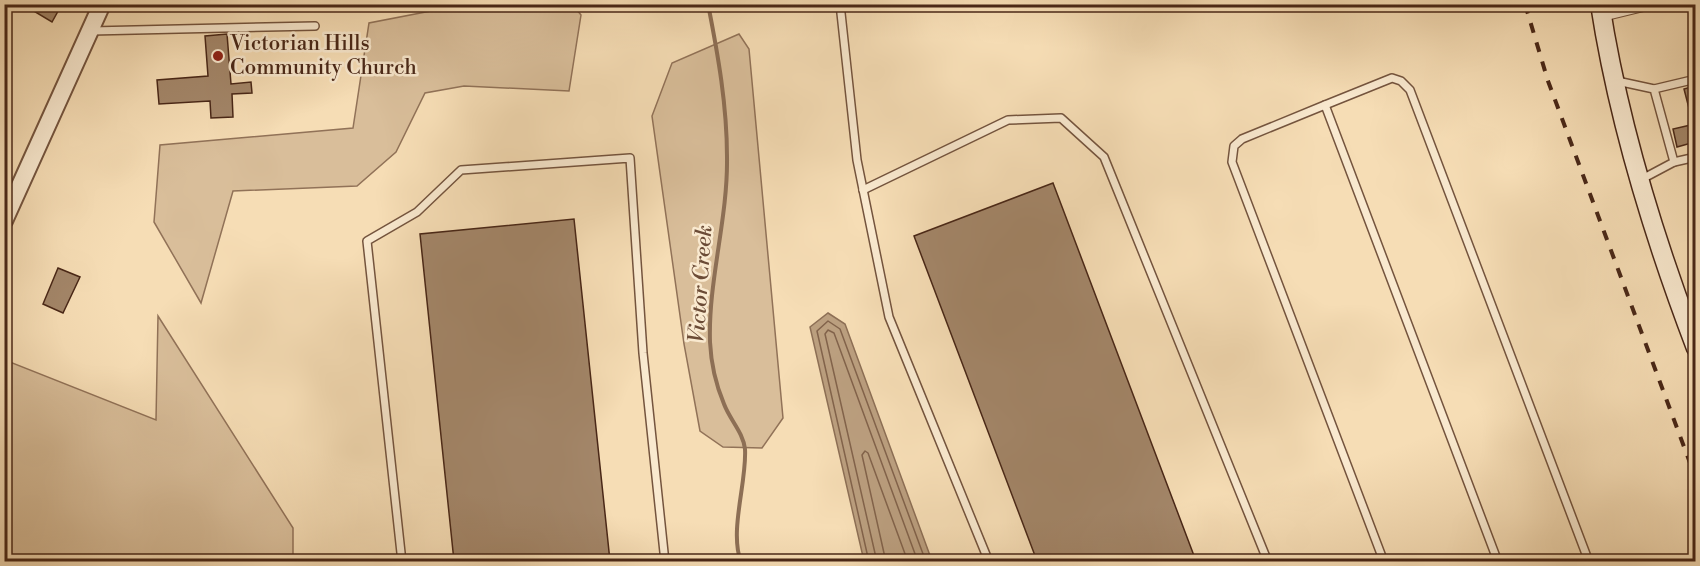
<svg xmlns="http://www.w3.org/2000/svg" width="1700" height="566" viewBox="0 0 1700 566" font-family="'Libre Bodoni',serif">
<rect width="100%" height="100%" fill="#f6ddb5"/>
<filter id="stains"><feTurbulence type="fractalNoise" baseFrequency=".00333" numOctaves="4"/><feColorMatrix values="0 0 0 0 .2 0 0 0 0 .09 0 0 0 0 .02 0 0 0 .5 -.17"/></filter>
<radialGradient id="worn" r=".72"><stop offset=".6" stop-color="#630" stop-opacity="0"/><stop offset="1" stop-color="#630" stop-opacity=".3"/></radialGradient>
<g fill="#d9be9a" stroke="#917258" stroke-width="1.5">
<path d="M467,4L573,5L581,15L569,91L464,86L425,93L396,152L357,186L233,191L201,303L154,222L160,145L353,128L369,23Z"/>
<path d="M739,34L749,49L783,418L762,448L723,447L700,431L684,344L652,116L672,63Z"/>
<path d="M158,316L293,528V561H5V360L156,420Z"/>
</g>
<path fill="#bb9f7f" stroke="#8d6f55" stroke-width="1.5" d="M828,313L845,324L932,561H864L810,327Z"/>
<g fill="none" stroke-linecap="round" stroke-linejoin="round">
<g stroke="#82634b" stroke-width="1.5">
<path d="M869,562L817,331L828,321L840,329L926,562"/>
<path d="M877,562L825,334L828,330L834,333L918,562"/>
<path d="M886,562L862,455L865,451L868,453L908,562"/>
</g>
<path stroke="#8d6f55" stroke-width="4" d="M708,4C718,55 727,105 727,157C728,219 708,281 710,342C711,363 716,385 724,404C730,420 743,432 745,449C747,482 729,531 741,562"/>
</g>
<g fill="#a38669" stroke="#492717" stroke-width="1.5">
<path d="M22,4H62L52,22Z"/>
<path d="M227,34L231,84L251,82L252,93L232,94L233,117L211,118L210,101L159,104L157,80L208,76L205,36Z"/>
<path d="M1695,86V119L1692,120L1684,89Z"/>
<path d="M1695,124V142L1677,147L1673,129Z"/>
<path d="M1053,183L1196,561H1037L914,236Z"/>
<path d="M574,219L610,561H454L420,234Z"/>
<path d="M58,268L80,277L63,313L43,304Z"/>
</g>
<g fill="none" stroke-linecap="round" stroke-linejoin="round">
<defs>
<g id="service">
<path d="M840,4L857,160L889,317L989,562"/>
<path d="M91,31L315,26"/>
<path d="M1617,81L1654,89L1674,162L1642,179"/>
<path d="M1654,89L1696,79"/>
<path d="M1325,105L1392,78L1401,81L1410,90L1589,562"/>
<path d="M1674,162L1696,157"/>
<path d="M863,190L1008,120L1061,118L1104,157L1268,562"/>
<path d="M402,562L367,241L417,212L461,170L630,158L643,353L665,562"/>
<path d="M1384,562L1232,162L1234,146L1242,139L1325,105L1498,562"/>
</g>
<path id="minor" d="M1602,14L1643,4"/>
<path id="tertiary" d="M4,221L102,4"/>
<path id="secondary" d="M1600,4C1618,121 1654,238 1696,348"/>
</defs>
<use href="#service" stroke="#74543e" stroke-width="10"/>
<use href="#minor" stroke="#74543e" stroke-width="16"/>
<use href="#tertiary" stroke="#74543e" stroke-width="20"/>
<use href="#secondary" stroke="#492717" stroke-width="21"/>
<use href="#service" stroke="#f9e9cf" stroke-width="7"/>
<use href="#minor" stroke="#f9e9cf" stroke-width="14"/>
<use href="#tertiary" stroke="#f9e9cf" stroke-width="16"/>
<use href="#secondary" stroke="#f9e9cf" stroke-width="18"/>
<path stroke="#492717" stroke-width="4" stroke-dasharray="10 10" stroke-linecap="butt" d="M1525,4L1548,81L1696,479"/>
</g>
<circle fill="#8f2418" stroke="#f9e9cf" stroke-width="2" cx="218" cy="56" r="6"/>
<g text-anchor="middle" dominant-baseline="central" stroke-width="5" stroke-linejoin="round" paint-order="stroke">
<g font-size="21" fill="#492717" stroke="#f9e9cf" text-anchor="start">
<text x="230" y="44">Victorian Hills<tspan x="230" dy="24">Community Church</tspan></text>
</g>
<g font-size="22" font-style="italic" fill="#6b4b36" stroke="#f9e9cf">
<text transform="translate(701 284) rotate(-86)">Victor Creek</text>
</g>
</g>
<rect width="1700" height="566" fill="none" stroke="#f6ddb5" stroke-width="24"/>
<rect x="6" y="6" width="1688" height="554" fill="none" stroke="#492717" stroke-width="3"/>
<rect x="12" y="12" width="1676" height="542" fill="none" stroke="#492717" stroke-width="1.5"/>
<rect width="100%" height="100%" filter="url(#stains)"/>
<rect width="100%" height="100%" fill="url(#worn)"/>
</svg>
